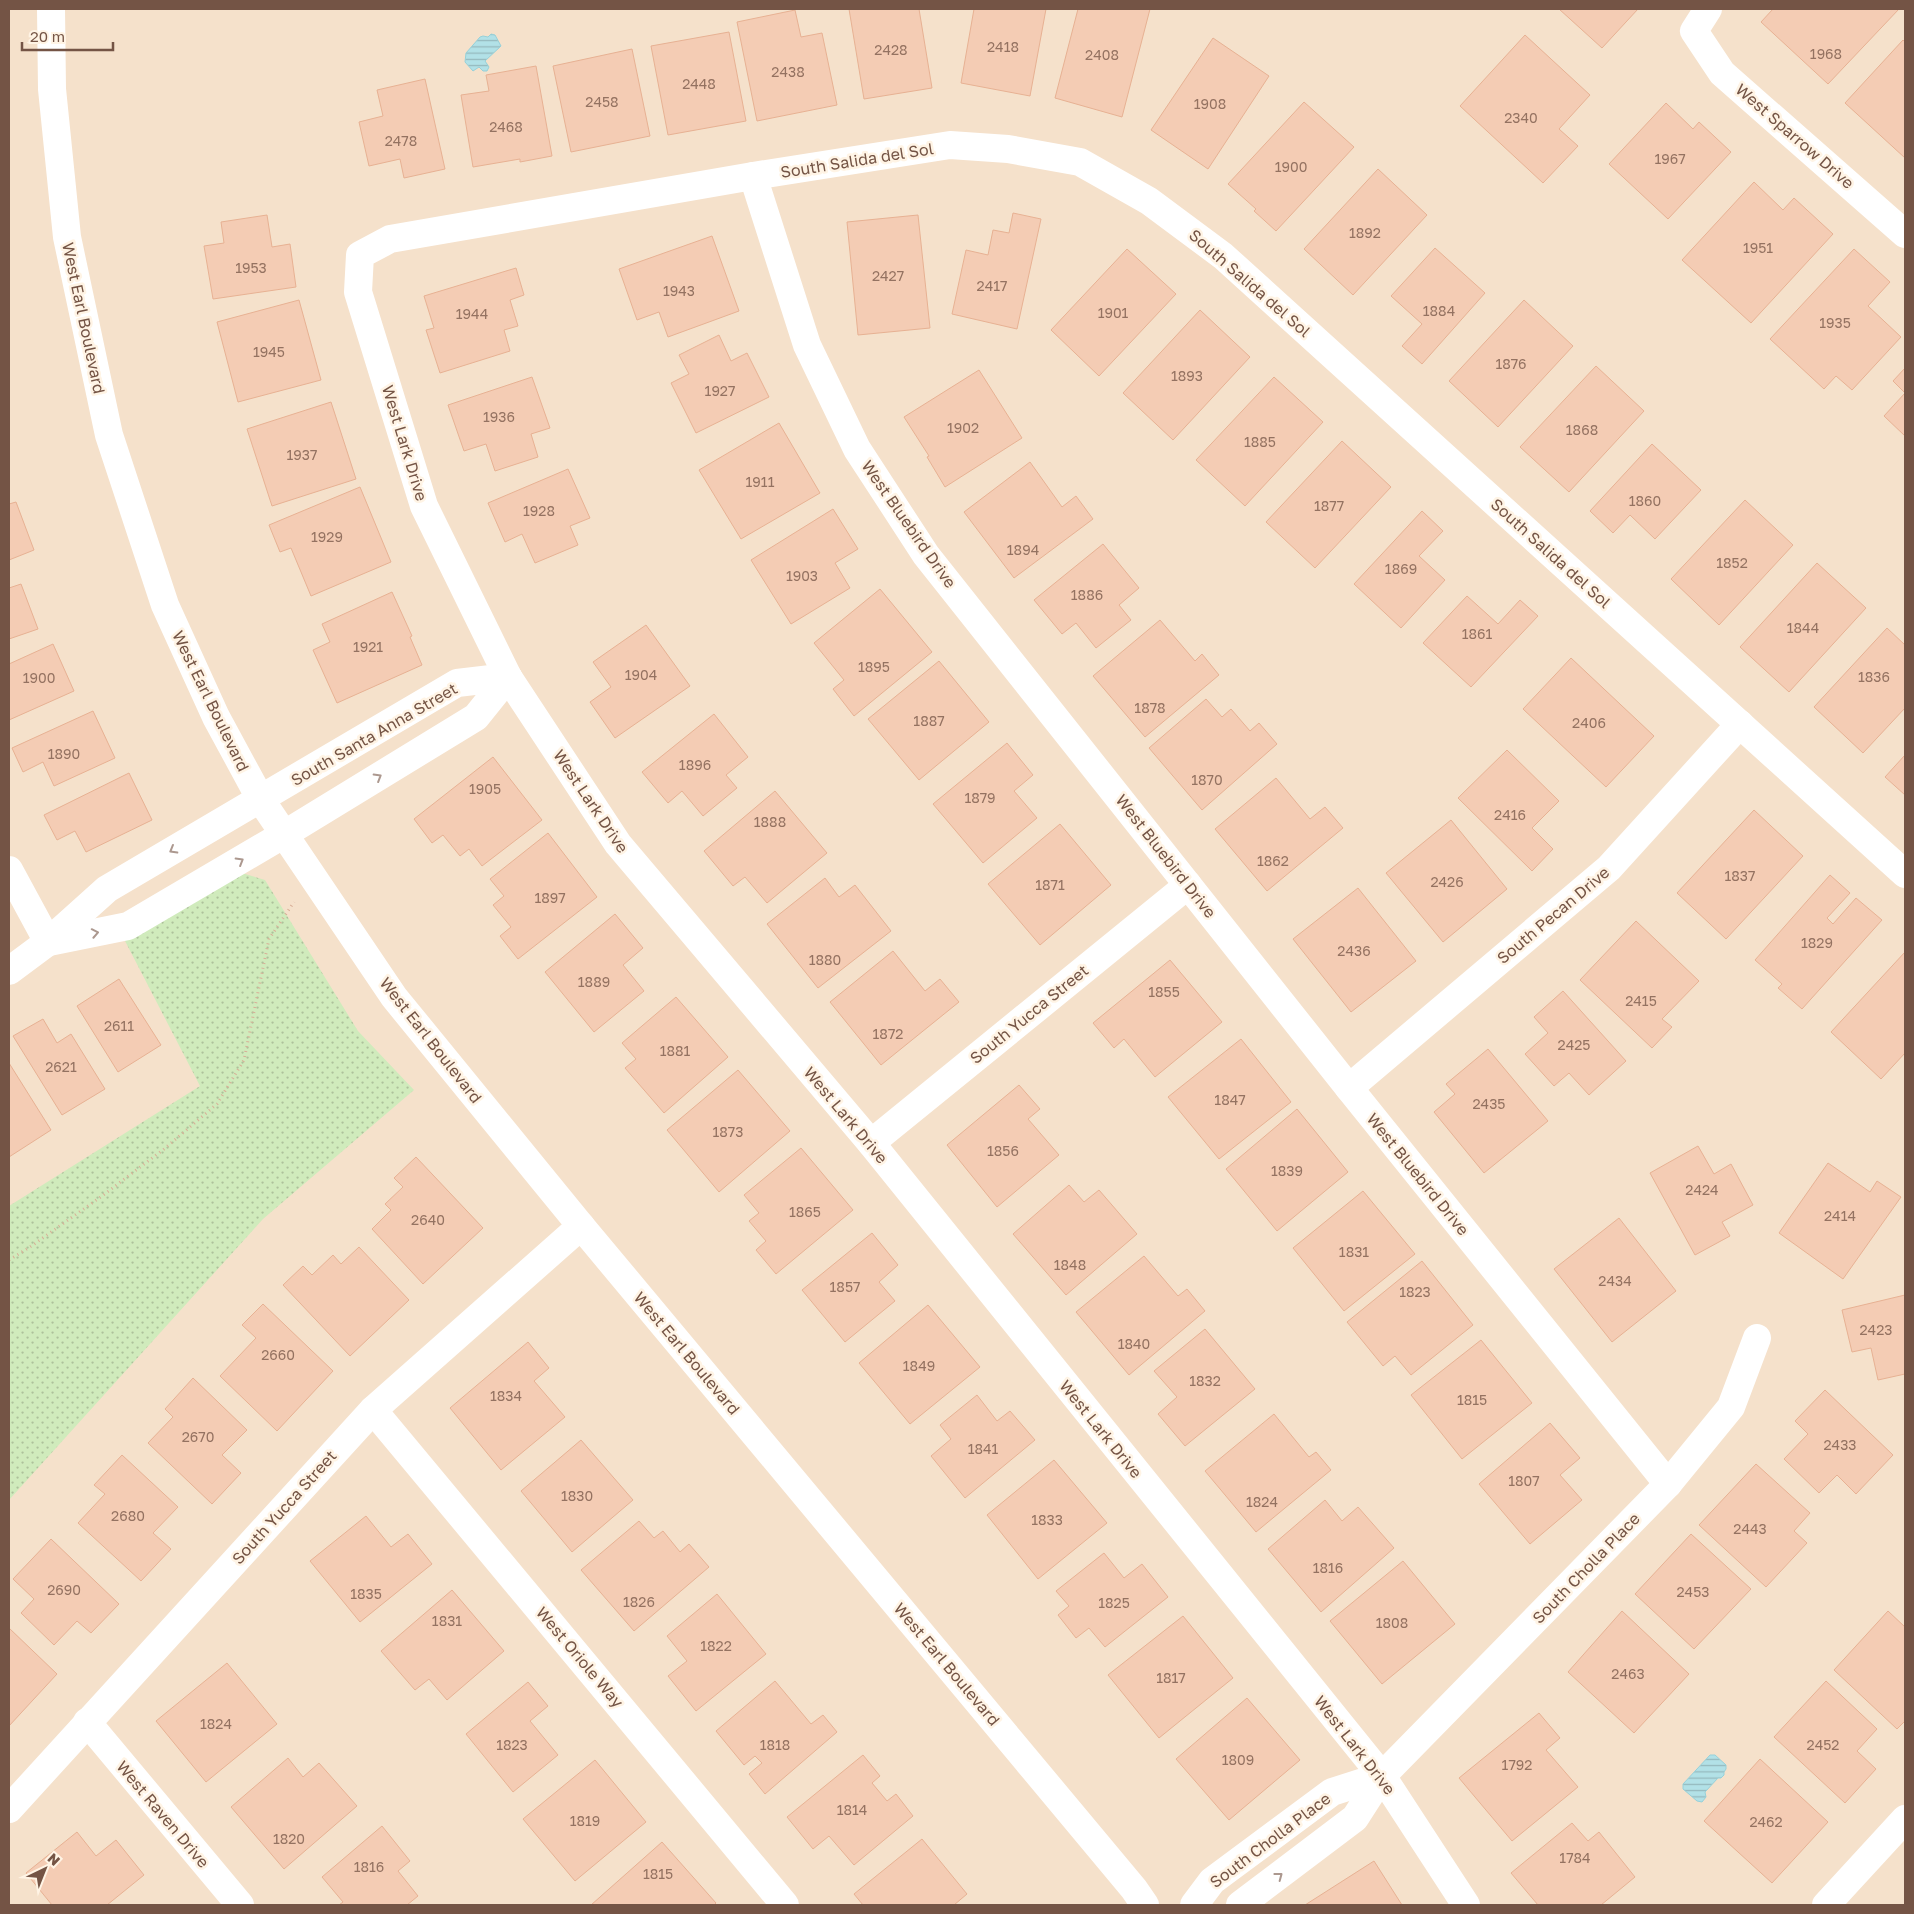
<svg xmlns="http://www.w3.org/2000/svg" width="1914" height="1914" viewBox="0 0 1914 1914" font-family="'Golos Text',sans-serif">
<defs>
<pattern id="grass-dots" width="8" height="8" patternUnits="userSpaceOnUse" patternTransform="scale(1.25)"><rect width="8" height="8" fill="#d0ebbc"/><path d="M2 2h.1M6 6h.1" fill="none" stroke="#adc19b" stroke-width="1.8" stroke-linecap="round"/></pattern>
<pattern id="water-rules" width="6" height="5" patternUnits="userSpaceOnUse" patternTransform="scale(1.25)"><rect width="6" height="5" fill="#b2e1e7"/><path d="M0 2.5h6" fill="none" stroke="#95b9bd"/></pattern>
</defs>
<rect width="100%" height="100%" fill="#fdf0dd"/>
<rect fill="#f5e1cb" x="9" y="9" width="1896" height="1896"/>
<path fill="url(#grass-dots)" d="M242,873L265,880L358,1031L414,1090L263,1219L9,1500V1206L200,1086L124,939Z"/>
<g fill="url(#water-rules)" stroke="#97d1d9">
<path d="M491,34L495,35L501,46L485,61L489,67L487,71H483L479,67L473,71L465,62L466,53L480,37L483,36L488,37Z"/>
<path d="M1710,1755H1715L1726,1765V1769L1724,1772V1775L1721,1778H1718L1705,1792L1706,1797L1702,1802L1697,1801L1683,1789V1784Z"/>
</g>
<g fill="#f4ccb4" stroke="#e7b193">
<path d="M849,9H919L932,88L864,99Z"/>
<path d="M974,9H1046L1030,96L961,83Z"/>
<path d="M1078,9H1150L1122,117L1055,98Z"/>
<path d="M1559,9H1638L1602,48Z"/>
<path d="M1773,9H1899L1828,84L1761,22Z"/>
<path d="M795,10L801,37L822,33L837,105L757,121L737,22Z"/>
<path d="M729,32L746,121L668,135L651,46Z"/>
<path d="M1525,35L1590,95L1559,129L1578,146L1543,183L1460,106Z"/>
<path d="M1213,38L1269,76L1208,169L1151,130Z"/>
<path d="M1903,40L1905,42V158L1845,103Z"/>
<path d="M632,49L650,136L571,152L553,66Z"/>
<path d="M536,66L552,156L520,162V159L473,167L461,95L489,91L486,75Z"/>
<path d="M425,79L445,169L404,178L400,159L369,166L359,122L383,116L377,90Z"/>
<path d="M1304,102L1354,147L1276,231L1254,211L1256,209L1228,184Z"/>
<path d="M1666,103L1693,129L1699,122L1731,152L1668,219L1609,164Z"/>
<path d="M1378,169L1427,215L1353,295L1304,249Z"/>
<path d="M1754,182L1783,210L1794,198L1833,234L1751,323L1682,260Z"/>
<path d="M1013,213L1041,219L1017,329L952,314L966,250L988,255L993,230L1009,233Z"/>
<path d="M267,215L272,247L290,244L296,287L213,299L204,246L224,243L221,222Z"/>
<path d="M918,215L930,328L858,335L847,222Z"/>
<path d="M712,236L739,311L668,337L659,312L637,320L619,269Z"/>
<path d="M1435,248L1485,293L1422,364L1402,346L1422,324L1391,296Z"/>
<path d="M1127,249L1176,294L1099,376L1051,330Z"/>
<path d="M1854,249L1890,282L1868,306L1901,337L1852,390L1836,376L1824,389L1770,339Z"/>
<path d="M516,268L524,295L510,300L518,326L504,330L510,351L440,373L426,330L434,328L424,296Z"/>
<path d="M299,300L321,380L238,402L217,322Z"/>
<path d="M1524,300L1573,346L1498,427L1449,381Z"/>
<path d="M1200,310L1250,357L1173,440L1123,393Z"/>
<path d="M719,335L731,361L747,353L769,397L696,433L671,383L689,374L679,355Z"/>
<path d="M1596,366L1644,411L1569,492L1520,447Z"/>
<path d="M1905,368V393L1893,381Z"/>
<path d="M979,370L1022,438L945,487L927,457L929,456L904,417Z"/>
<path d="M532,377L550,428L531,434L538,457L495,471L486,444L464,451L448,405Z"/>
<path d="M1274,377L1323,422L1245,506L1196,460Z"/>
<path d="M1905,393V436L1884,416Z"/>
<path d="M331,402L356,479L272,506L247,429Z"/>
<path d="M779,423L820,493L741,539L699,470Z"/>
<path d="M1342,441L1391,487L1315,568L1266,522Z"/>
<path d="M1652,444L1701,490L1655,539L1630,515L1613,533L1590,511Z"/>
<path d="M1030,462L1062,507L1076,496L1093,519L1014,578L964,512Z"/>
<path d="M568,469L590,518L570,526L578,545L535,563L522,534L505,542L488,503Z"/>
<path d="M360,487L391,562L311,596L291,548L280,552L269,525Z"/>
<path d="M1745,500L1793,545L1719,625L1671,579Z"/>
<path d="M16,502L34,550L9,560V504Z"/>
<path d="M833,509L858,549L835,563L850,588L791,624L751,560Z"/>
<path d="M1422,511L1443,531L1419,556L1445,580L1401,628L1354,584Z"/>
<path d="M1103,544L1139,588L1119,605L1131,620L1096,648L1076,623L1062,634L1034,600Z"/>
<path d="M1817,563L1866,608L1789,692L1740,647Z"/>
<path d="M21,584L38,629L9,639V588Z"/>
<path d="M880,589L932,652L854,716L833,689L844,680L814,643Z"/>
<path d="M392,592L412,636L410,637L422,665L337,703L313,650L330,642L322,624Z"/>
<path d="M1467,596L1498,624L1520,600L1538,616L1471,687L1423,643Z"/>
<path d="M1160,620L1195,661L1202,654L1219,675L1145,737L1093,676Z"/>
<path d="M646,625L690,686L615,738L590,702L611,687L593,662Z"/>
<path d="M1887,628L1905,645V708L1863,753L1814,707Z"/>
<path d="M53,644L74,691L9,720V664Z"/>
<path d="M1571,658L1654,736L1606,787L1523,709Z"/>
<path d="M939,661L989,722L919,780L868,719Z"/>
<path d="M1206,699L1222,717L1231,709L1250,731L1259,723L1277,744L1202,810L1149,748Z"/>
<path d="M93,711L115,758L54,786L43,762L23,772L12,748Z"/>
<path d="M714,714L748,757L726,775L737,788L703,816L682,791L668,803L642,772Z"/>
<path d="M1007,743L1033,775L1014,791L1037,818L983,863L933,804Z"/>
<path d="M1507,750L1559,801L1532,828L1553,849L1532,871L1458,798Z"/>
<path d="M1905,755V795L1885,777Z"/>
<path d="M493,757L542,820L482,866L469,849L460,856L443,835L432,843L414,819Z"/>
<path d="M129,773L152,820L86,852L75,831L57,840L44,815Z"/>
<path d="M1276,778L1310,819L1325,807L1343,828L1267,891L1215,829Z"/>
<path d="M775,791L827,853L767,903L745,877L733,886L704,851Z"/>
<path d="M1754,810L1803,856L1726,939L1677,893Z"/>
<path d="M1451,820L1507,889L1443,942L1386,873Z"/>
<path d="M1060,824L1111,885L1040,945L988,884Z"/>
<path d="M548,833L597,897L518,959L500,936L511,927L493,905L504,896L490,879Z"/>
<path d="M1830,875L1850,893L1827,918L1833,924L1856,898L1882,920L1802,1009L1778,988L1782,984L1755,960Z"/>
<path d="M825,878L839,897L855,885L891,931L818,988L767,924Z"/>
<path d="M1358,888L1416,961L1351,1012L1293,939Z"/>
<path d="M615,914L643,948L623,965L644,991L594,1032L545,972Z"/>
<path d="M1636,921L1699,981L1662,1019L1672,1027L1652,1048L1580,980Z"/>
<path d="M893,951L925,991L940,979L959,1002L881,1065L830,1002Z"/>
<path d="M1905,952V1053L1881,1079L1831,1032Z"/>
<path d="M1170,960L1222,1022L1155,1077L1124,1039L1114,1048L1093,1023Z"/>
<path d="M119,979L161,1045L118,1072L77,1006Z"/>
<path d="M1563,991L1626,1061L1589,1095L1569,1073L1554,1086L1525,1054L1548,1033L1534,1017Z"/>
<path d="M676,997L728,1057L664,1113L625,1068L636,1059L622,1043Z"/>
<path d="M43,1019L57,1043L71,1034L105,1089L62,1115L13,1036Z"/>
<path d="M1241,1039L1291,1102L1219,1159L1168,1097Z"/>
<path d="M1488,1049L1548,1121L1484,1173L1434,1112L1455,1094L1446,1084Z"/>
<path d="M9,1063L51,1130L9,1157Z"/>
<path d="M738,1070L790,1131L719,1192L667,1130Z"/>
<path d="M1019,1085L1040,1109L1028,1119L1059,1155L997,1207L947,1145Z"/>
<path d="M1297,1109L1348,1172L1277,1231L1226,1169Z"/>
<path d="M1698,1146L1714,1174L1731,1164L1753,1205L1722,1222L1730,1236L1695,1255L1650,1173Z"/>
<path d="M801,1148L853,1210L776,1274L756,1250L766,1241L749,1221L759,1213L744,1195Z"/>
<path d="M416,1157L483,1228L423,1284L372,1229L391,1210L385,1204L403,1187L394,1178Z"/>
<path d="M1828,1163L1870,1192L1877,1181L1901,1197L1843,1279L1779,1233Z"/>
<path d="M1069,1185L1084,1202L1099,1190L1137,1234L1066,1295L1013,1234Z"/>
<path d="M1363,1191L1415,1254L1344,1311L1293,1248Z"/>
<path d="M1619,1218L1676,1291L1612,1342L1554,1269Z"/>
<path d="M872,1233L898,1265L879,1282L895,1301L845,1342L802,1290Z"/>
<path d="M359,1247L409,1300L350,1356L283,1285L303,1266L312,1275L333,1255L341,1264Z"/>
<path d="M1144,1256L1178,1296L1187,1289L1205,1311L1129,1375L1076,1312Z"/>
<path d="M1422,1261L1473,1325L1411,1375L1395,1356L1383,1366L1347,1322Z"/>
<path d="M1905,1295V1374L1878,1380L1871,1348L1852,1352L1842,1310Z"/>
<path d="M263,1304L333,1371L277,1431L220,1376L256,1338L242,1325Z"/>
<path d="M928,1305L980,1367L910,1424L859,1363Z"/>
<path d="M1205,1329L1255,1389L1185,1446L1158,1414L1177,1397L1154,1371Z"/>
<path d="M1481,1340L1532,1403L1462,1459L1411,1395Z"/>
<path d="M528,1342L549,1368L534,1381L565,1417L501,1470L450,1408Z"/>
<path d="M193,1378L247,1430L222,1455L241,1473L212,1504L148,1443L173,1417L165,1409Z"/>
<path d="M1825,1390L1893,1455L1856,1494L1837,1475L1819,1493L1784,1459L1808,1434L1795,1421Z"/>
<path d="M977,1395L997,1421L1010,1411L1035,1440L965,1498L931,1456L951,1439L940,1425Z"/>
<path d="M1274,1414L1309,1457L1316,1452L1331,1470L1256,1532L1205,1471Z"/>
<path d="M1550,1423L1580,1458L1560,1475L1582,1500L1530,1544L1479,1484Z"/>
<path d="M581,1440L633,1500L572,1552L521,1491Z"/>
<path d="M122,1455L178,1507L153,1533L171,1549L141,1581L78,1523L105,1494L94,1485Z"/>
<path d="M1054,1460L1107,1523L1038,1579L987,1515Z"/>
<path d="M1756,1464L1810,1513L1794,1531L1807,1543L1766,1587L1699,1525Z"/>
<path d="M1325,1500L1342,1521L1358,1507L1394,1548L1321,1612L1268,1549Z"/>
<path d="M366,1516L391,1547L408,1534L432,1564L360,1622L310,1561Z"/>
<path d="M639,1521L654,1538L663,1531L680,1552L689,1544L709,1567L634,1631L581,1570Z"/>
<path d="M1691,1534L1751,1589L1694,1649L1635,1594Z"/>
<path d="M51,1539L119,1604L91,1633L77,1621L54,1645L21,1613L34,1599L13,1579Z"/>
<path d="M1104,1553L1124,1578L1142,1564L1168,1597L1105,1647L1089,1628L1076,1638L1058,1615L1069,1606L1056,1591Z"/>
<path d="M1403,1561L1455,1624L1382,1684L1330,1621Z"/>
<path d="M452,1590L504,1651L447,1700L429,1679L415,1690L381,1651Z"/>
<path d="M717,1594L766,1654L696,1711L668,1676L687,1661L667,1636Z"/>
<path d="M1622,1611L1689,1674L1634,1733L1568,1672Z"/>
<path d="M1888,1611L1905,1627V1721L1897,1729L1834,1670Z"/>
<path d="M1183,1616L1233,1678L1159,1738L1108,1675Z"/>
<path d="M9,1628L57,1674L9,1726Z"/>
<path d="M227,1663L277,1724L206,1782L156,1721Z"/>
<path d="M775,1681L811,1724L823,1715L837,1732L765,1794L749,1774L762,1763L755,1756L744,1765L716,1731Z"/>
<path d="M1826,1681L1877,1729L1857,1751L1876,1769L1845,1803L1774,1737Z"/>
<path d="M528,1682L548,1706L530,1721L558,1755L513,1792L466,1734Z"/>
<path d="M1247,1698L1300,1760L1229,1820L1176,1759Z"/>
<path d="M1539,1713L1560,1738L1546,1750L1578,1787L1512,1841L1459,1778Z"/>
<path d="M863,1755L880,1776L872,1783L887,1801L896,1794L913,1816L854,1865L829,1836L813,1849L787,1817Z"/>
<path d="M288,1758L303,1777L319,1763L357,1806L284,1869L231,1807Z"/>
<path d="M1760,1759L1828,1822L1772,1883L1704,1821Z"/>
<path d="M595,1760L646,1822L575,1881L523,1819Z"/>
<path d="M1572,1823L1588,1841L1599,1832L1635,1877L1601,1905H1538L1511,1873Z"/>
<path d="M382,1826L410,1861L398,1871L418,1896L407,1905H339L343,1902L322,1877Z"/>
<path d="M77,1832L96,1856L116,1840L144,1875L107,1905H52L26,1873Z"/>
<path d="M922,1839L967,1894L954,1905H863L854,1894Z"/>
<path d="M662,1842L716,1903L714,1905H591Z"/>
<path d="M1374,1861L1402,1905H1305Z"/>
</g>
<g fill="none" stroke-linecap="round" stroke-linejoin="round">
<path stroke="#d8af97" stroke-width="3" stroke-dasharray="1 4" stroke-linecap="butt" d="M9,1260L30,1247L102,1196L164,1149L217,1104L244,1060L269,939L294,902"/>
<g stroke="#fff" stroke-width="28">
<path d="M1708,9L1694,31L1722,73L1905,234"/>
<path d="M753,176L807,345L857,449L926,555L1349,1088L1668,1484"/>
<path d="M9,870L48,942"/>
<path d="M49,942L128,926L283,835L476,717L508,677"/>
<path d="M9,971L48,942L107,889L457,683L508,677"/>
<path d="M1349,1088L1609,868L1740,724"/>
<path d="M871,1143L1188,885"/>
<path d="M373,1410L785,1905"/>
<path d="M87,1722L240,1905"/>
<path d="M9,1809L373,1410L581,1226"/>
<path d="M1194,1905L1212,1881L1332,1792L1382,1776"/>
<path d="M1240,1905L1355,1818L1382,1776L1668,1484L1731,1407L1757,1338"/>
<path d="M1466,1905L1382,1776L871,1143L618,844L508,677L424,506L358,292L360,255L390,239L753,176L950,145L1008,149L1080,162L1149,201L1223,256L1905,874"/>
<path d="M1826,1905L1905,1819"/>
</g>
<path stroke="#fff" stroke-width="28" d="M51,9L52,89L67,237L109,435L165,605L216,717L261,800L394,997L581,1226L1134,1889L1145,1905"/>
</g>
<defs><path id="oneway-chevron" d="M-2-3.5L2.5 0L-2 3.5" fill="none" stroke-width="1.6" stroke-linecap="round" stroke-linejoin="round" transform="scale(1.25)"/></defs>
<g stroke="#ac988f">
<use href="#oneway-chevron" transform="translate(378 777) rotate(-31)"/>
<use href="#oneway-chevron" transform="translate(173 850) rotate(150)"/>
<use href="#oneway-chevron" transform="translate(240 861) rotate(-31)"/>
<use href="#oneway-chevron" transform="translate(95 933) rotate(-11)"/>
<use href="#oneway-chevron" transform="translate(1279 1876) rotate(-37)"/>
</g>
<g text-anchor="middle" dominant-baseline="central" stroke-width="5" stroke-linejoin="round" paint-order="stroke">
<g font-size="14" fill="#947261">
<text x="1003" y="46">2418</text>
<text x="891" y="49">2428</text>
<text x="1826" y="53">1968</text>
<text x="1102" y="54">2408</text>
<text x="788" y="71">2438</text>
<text x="699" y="83">2448</text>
<text x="602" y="101">2458</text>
<text x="1210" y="103">1908</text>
<text x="1521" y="117">2340</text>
<text x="506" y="126">2468</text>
<text x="401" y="140">2478</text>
<text x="1670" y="158">1967</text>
<text x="1291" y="166">1900</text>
<text x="1365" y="232">1892</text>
<text x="1758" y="247">1951</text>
<text x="251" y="267">1953</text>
<text x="888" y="275">2427</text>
<text x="992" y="285">2417</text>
<text x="679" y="290">1943</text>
<text x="1439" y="310">1884</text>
<text x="1113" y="312">1901</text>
<text x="472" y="313">1944</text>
<text x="1835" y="322">1935</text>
<text x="269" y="351">1945</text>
<text x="1511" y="363">1876</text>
<text x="1187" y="375">1893</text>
<text x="720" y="390">1927</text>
<text x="499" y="416">1936</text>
<text x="963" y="427">1902</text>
<text x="1582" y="429">1868</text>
<text x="1260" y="441">1885</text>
<text x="302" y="454">1937</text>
<text x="760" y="481">1911</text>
<text x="1645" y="500">1860</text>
<text x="1329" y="505">1877</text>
<text x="539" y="510">1928</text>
<text x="327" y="536">1929</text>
<text x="1023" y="549">1894</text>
<text x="1732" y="562">1852</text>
<text x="1401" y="568">1869</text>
<text x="802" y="575">1903</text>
<text x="1087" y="594">1886</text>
<text x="1803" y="627">1844</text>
<text x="1477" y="633">1861</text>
<text x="368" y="646">1921</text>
<text x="874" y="666">1895</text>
<text x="641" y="674">1904</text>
<text x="1874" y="676">1836</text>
<text x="39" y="677">1900</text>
<text x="1150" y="707">1878</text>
<text x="929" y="720">1887</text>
<text x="1589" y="722">2406</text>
<text x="64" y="753">1890</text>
<text x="695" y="764">1896</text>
<text x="1207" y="779">1870</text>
<text x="485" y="788">1905</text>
<text x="980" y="797">1879</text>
<text x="1510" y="814">2416</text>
<text x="770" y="821">1888</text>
<text x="1273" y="860">1862</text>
<text x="1740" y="875">1837</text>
<text x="1447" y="881">2426</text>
<text x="1050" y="884">1871</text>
<text x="550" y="897">1897</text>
<text x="1817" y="942">1829</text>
<text x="1354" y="950">2436</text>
<text x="825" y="959">1880</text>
<text x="594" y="981">1889</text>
<text x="1164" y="991">1855</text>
<text x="1641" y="1000">2415</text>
<text x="119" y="1025">2611</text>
<text x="888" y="1033">1872</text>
<text x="1574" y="1044">2425</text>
<text x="675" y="1050">1881</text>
<text x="61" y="1066">2621</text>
<text x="1230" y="1099">1847</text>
<text x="1489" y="1103">2435</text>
<text x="728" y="1131">1873</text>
<text x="1003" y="1150">1856</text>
<text x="1287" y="1170">1839</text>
<text x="1702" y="1189">2424</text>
<text x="805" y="1211">1865</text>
<text x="1840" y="1215">2414</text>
<text x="428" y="1219">2640</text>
<text x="1354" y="1251">1831</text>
<text x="1070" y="1264">1848</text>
<text x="1615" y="1280">2434</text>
<text x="845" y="1286">1857</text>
<text x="1415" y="1291">1823</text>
<text x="1876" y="1329">2423</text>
<text x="1134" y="1343">1840</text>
<text x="278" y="1354">2660</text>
<text x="919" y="1365">1849</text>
<text x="1205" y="1380">1832</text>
<text x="506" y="1395">1834</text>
<text x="1472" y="1399">1815</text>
<text x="198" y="1436">2670</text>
<text x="1840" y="1444">2433</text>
<text x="983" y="1448">1841</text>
<text x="1524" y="1480">1807</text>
<text x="577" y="1495">1830</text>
<text x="1262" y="1501">1824</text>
<text x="128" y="1515">2680</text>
<text x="1047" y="1519">1833</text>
<text x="1750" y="1528">2443</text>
<text x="1328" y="1567">1816</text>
<text x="64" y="1589">2690</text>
<text x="1693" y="1591">2453</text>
<text x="366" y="1593">1835</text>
<text x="639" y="1601">1826</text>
<text x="1114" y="1602">1825</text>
<text x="447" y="1620">1831</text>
<text x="1392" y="1622">1808</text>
<text x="716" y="1645">1822</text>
<text x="1628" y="1673">2463</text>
<text x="1171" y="1677">1817</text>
<text x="216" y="1723">1824</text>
<text x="512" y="1744">1823</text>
<text x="775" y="1744">1818</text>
<text x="1823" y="1744">2452</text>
<text x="1238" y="1759">1809</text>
<text x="1517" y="1764">1792</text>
<text x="852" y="1809">1814</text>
<text x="585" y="1820">1819</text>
<text x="1766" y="1821">2462</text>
<text x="289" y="1838">1820</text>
<text x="1575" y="1857">1784</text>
<text x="369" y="1866">1816</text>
<text x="658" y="1873">1815</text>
</g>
<g font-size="16" fill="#745445" stroke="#fff4e5">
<text transform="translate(1795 136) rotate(41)">West Sparrow Drive</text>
<text transform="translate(857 160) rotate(-9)">South Salida del Sol</text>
<text transform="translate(1250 283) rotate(41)">South Salida del Sol</text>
<text transform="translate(84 318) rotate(78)">West Earl Boulevard</text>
<text transform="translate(405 443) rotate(73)">West Lark Drive</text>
<text transform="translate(909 524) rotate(55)">West Bluebird Drive</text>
<text transform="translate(1551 553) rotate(42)">South Salida del Sol</text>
<text transform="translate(211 701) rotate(64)">West Earl Boulevard</text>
<text transform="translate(374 734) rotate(-30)">South Santa Anna Street</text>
<text transform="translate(591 801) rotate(56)">West Lark Drive</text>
<text transform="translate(1166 856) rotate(52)">West Bluebird Drive</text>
<text transform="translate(1553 915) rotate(-40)">South Pecan Drive</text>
<text transform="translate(1029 1014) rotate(-39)">South Yucca Street</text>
<text transform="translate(431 1040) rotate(52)">West Earl Boulevard</text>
<text transform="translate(846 1115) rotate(50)">West Lark Drive</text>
<text transform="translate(1418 1174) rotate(51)">West Bluebird Drive</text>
<text transform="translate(687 1353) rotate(50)">West Earl Boulevard</text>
<text transform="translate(1101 1429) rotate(51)">West Lark Drive</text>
<text transform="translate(284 1507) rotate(-48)">South Yucca Street</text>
<text transform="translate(1586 1568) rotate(-46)">South Cholla Place</text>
<text transform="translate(580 1657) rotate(50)">West Oriole Way</text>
<text transform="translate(947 1664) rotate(50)">West Earl Boulevard</text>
<text transform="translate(1355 1745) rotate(52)">West Lark Drive</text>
<text transform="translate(163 1814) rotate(50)">West Raven Drive</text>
<text transform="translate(1270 1840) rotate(-37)">South Cholla Place</text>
</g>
</g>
<rect width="1914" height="1914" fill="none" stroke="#745445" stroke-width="20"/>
<g transform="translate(45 1869) rotate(43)" stroke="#fff4e5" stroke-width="4" paint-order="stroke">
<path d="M0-4L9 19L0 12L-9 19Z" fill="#745445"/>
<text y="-8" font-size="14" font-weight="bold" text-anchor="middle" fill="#745445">N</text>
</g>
<path d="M22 42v8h91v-8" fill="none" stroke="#745445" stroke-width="2.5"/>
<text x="30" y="42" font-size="15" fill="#745445" stroke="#fff4e5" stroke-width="4" paint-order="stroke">20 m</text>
</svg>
